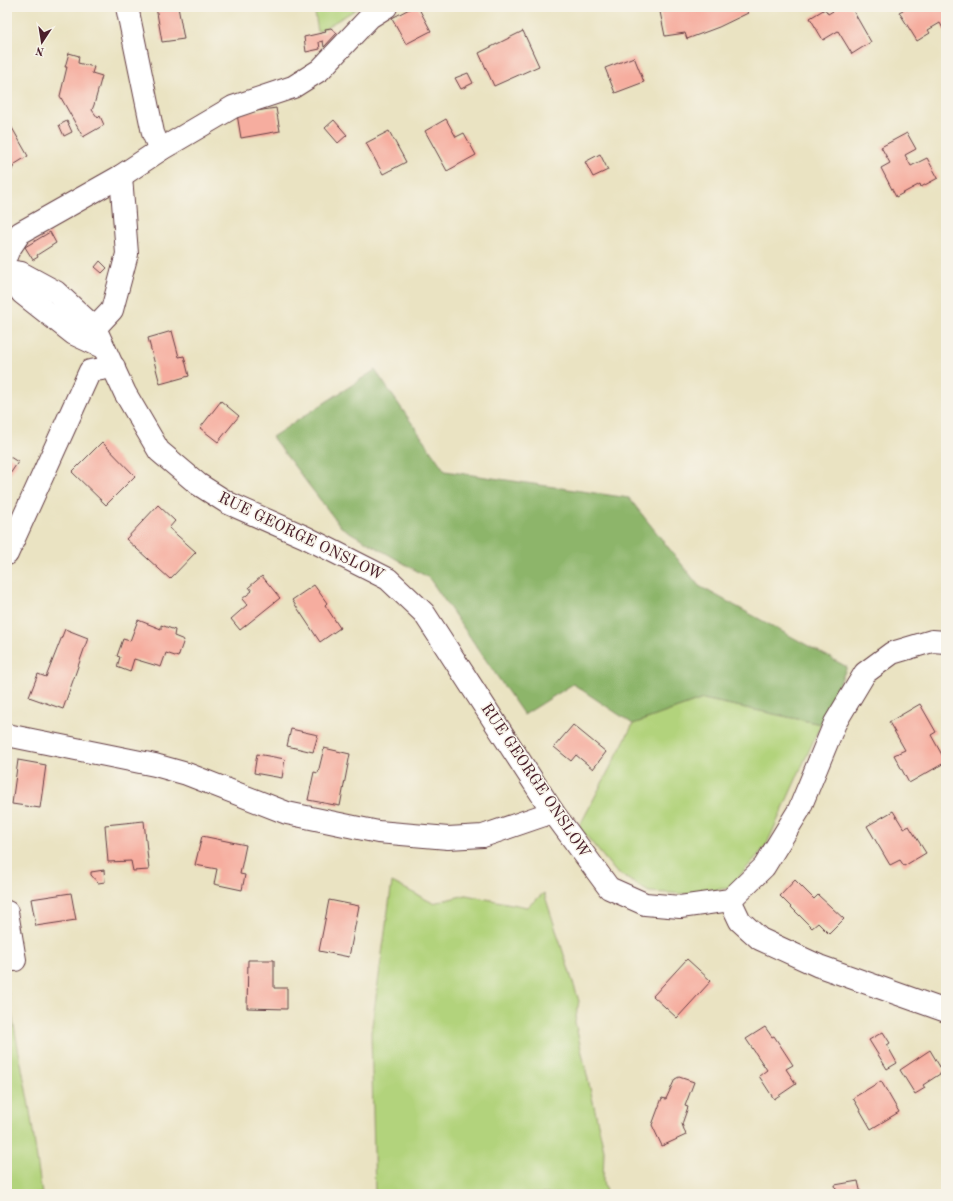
<svg xmlns="http://www.w3.org/2000/svg" width="953" height="1201" viewBox="0 0 953 1201" font-family="'Old Standard TT',serif">
<rect width="100%" height="100%" fill="#f7f3e8"/>
<filter id="ink" filterUnits="userSpaceOnUse"><feTurbulence type="fractalNoise" baseFrequency=".025" numOctaves="2"/><feDisplacementMap in="SourceGraphic" scale="8" xChannelSelector="R" yChannelSelector="G"/><feConvolveMatrix kernelMatrix="1 2 1 2 8 2 1 2 1" color-interpolation-filters="sRGB"/></filter>
<filter id="wash" filterUnits="userSpaceOnUse"><feTurbulence type="fractalNoise" baseFrequency=".012" numOctaves="4" result="noise"/><feDisplacementMap in="SourceGraphic" scale="16" xChannelSelector="R" yChannelSelector="G"/><feGaussianBlur stdDeviation="0.9" result="paint"/><feColorMatrix in="noise" values="0 0 0 0 0 0 0 0 0 0 0 0 0 0 0 0 0 1.4 0 .05"/><feComposite in="paint" operator="in"/></filter>
<g filter="url(#wash)">
<rect width="100%" height="100%" fill="#eae3c2"/>
<g fill="#b2d37b" stroke="#7e7953">
<path d="M314,7H360L318,32Z"/>
<path d="M703,699L821,724L766,846L729,888L688,894L649,892L616,872L579,827L633,724Z"/>
<path d="M392,882L433,903L466,895L527,907L544,893L579,1001L575,1022L604,1150L603,1182L607,1194H375L371,1033Z"/>
<path d="M7,988L30,1111L42,1194H7Z"/>
</g>
<path fill="#8db56b" stroke="#6c6a4b" d="M375,370L445,471L629,498L699,586L847,667L821,724L703,699L633,724L573,684L524,715L429,578L341,527L272,437Z"/>
<g id="blocks">
<g fill="#f6ad9f">
<path d="M156,7H178L184,39L162,42Z"/>
<path d="M413,7H418L431,31L406,44L392,18Z"/>
<path d="M659,7H744L748,13L719,27L687,39L685,33L665,36Z"/>
<path d="M840,7H851L871,42L852,54L838,31L823,40L810,18L825,9L828,14Z"/>
<path d="M909,7H946V34L940,23L928,30L930,33L917,41L899,12Z"/>
<path d="M331,28L337,33L324,47L323,41L319,42L320,49L306,52L304,37L326,32L325,29Z"/>
<path d="M523,31L539,66L494,86L479,53Z"/>
<path d="M69,53L79,56L78,63L94,67L92,73L102,76L94,105L92,110L98,118L100,116L104,125L83,137L60,96L67,67H65Z"/>
<path d="M634,57L644,82L615,93L605,68Z"/>
<path d="M468,73L473,83L461,89L455,78Z"/>
<path d="M276,108L280,131L241,138L237,114Z"/>
<path d="M446,119L456,137L464,133L476,155L447,171L425,131Z"/>
<path d="M334,120L347,135L338,143L325,128Z"/>
<path d="M67,121L72,132L64,136L59,125Z"/>
<path d="M11,126L28,156L15,164L10,173L7,174V128Z"/>
<path d="M389,131L406,162L383,174L366,143Z"/>
<path d="M907,133L916,149L905,155L911,166L927,158L938,178L921,187L920,184L896,197L881,168L890,163L881,147Z"/>
<path d="M600,154L608,170L593,177L585,162Z"/>
<path d="M50,232L56,243L37,255L38,257L33,260L25,247Z"/>
<path d="M100,261L107,268L102,273L95,267Z"/>
<path d="M172,331L179,357L184,356L189,376L160,384L148,338Z"/>
<path d="M221,401L239,416L218,442L200,428Z"/>
<path d="M102,442L135,476L106,505L72,472Z"/>
<path d="M10,457L18,462L10,474L7,472V462Z"/>
<path d="M158,505L175,521L169,528L196,552L170,579L126,539Z"/>
<path d="M262,576L280,598L240,630L231,619L247,605L242,599L252,591L249,587Z"/>
<path d="M314,585L327,603L325,605L340,628L320,642L292,600Z"/>
<path d="M138,620L161,629V625L175,630L174,636L184,640L178,657L166,653L161,667L134,659L130,672L117,667L120,657L117,656L123,639L130,641Z"/>
<path d="M65,629L88,638L63,709L29,697L38,674L46,677Z"/>
<path d="M920,704L936,732L931,735L946,762L909,783L894,755L905,750L889,722Z"/>
<path d="M573,725L606,752L593,769L576,755L571,761L554,747Z"/>
<path d="M291,729L318,735L313,752L287,746Z"/>
<path d="M324,748L350,754L340,806L308,800L314,772L318,773Z"/>
<path d="M257,754L285,759L282,778L254,773Z"/>
<path d="M18,760L46,765L40,808L12,804Z"/>
<path d="M893,811L904,829L909,826L926,853L904,866L900,860L890,865L867,826Z"/>
<path d="M144,821L149,870L133,871L131,861L108,862L105,825Z"/>
<path d="M202,836L246,845L240,874L245,875L242,890L214,884L217,869L195,865Z"/>
<path d="M104,870L105,882L98,883L91,875V872Z"/>
<path d="M795,880L814,899L818,895L844,919L829,934L818,923L812,928L780,896Z"/>
<path d="M71,893L76,920L36,926L31,899Z"/>
<path d="M329,900L359,906L349,957L319,951Z"/>
<path d="M687,959L711,981L677,1018L653,996Z"/>
<path d="M248,960H274V988H287V1009L247,1008Z"/>
<path d="M765,1027L772,1037L774,1036L793,1065L786,1069L796,1084L774,1099L759,1076L767,1070L746,1039Z"/>
<path d="M883,1032L890,1043L887,1045L897,1063L887,1069L869,1040Z"/>
<path d="M930,1050L943,1072L923,1085L925,1088L915,1094L900,1070Z"/>
<path d="M679,1077L694,1082L685,1106L688,1107L682,1124L686,1135L662,1146L652,1125L662,1098L666,1099L675,1079Z"/>
<path d="M881,1081L899,1112L871,1129L853,1098Z"/>
<path d="M858,1181L861,1194H837L835,1185Z"/>
</g>
</g>
</g>
<g filter="url(#ink)">
<use href="#blocks" fill-opacity="0" stroke="#623c42" stroke-width="1"/>
<g fill="none" stroke-linecap="round" stroke-linejoin="round">
<defs>
<g id="minor">
<path d="M127,7L153,133L160,150"/>
<path d="M7,254L8,251L20,233L121,176L160,150L233,107L293,87L320,70L370,17L386,7"/>
<path d="M7,271L21,273L56,292L95,328L125,393L159,451L198,484L228,503L305,537L388,579L424,613L553,812L609,888L645,904L680,907L730,900L764,867L799,810L835,723L865,673L892,653L932,641L946,642"/>
<path d="M7,274L22,293L74,334L104,348"/>
<path d="M95,328L112,310L127,254L121,176"/>
<path d="M7,554L90,371L114,367"/>
<path d="M7,735L155,765L187,774L287,813L378,832L448,838L483,836L553,812"/>
<path d="M730,900L740,921L760,939L819,966L946,1011"/>
<path d="M7,912L15,960"/>
</g>
</defs>
<use href="#minor" stroke="#623c42" stroke-width="24"/>
<use href="#minor" stroke="#fff" stroke-width="22"/>
</g>
</g>
<g text-anchor="middle" dominant-baseline="central" stroke-width="3" stroke-linejoin="round" paint-order="stroke">
<g font-size="16" fill="#4a1f2b" stroke="#f7f3e8">
<text transform="translate(301 537) rotate(26)">RUE GEORGE ONSLOW</text>
<text transform="translate(535 781) rotate(56)">RUE GEORGE ONSLOW</text>
</g>
</g>
<rect width="953" height="1201" fill="none" stroke="#f7f3e8" stroke-width="24"/>
<g transform="translate(42 42) rotate(192)" stroke="#f7f3e8" stroke-width="3" paint-order="stroke">
<path d="M0-3L7 15L0 10L-7 15Z" fill="#4a1f2b"/>
<text y="-6" font-size="11" font-weight="bold" text-anchor="middle" fill="#4a1f2b">N</text>
</g>
</svg>
